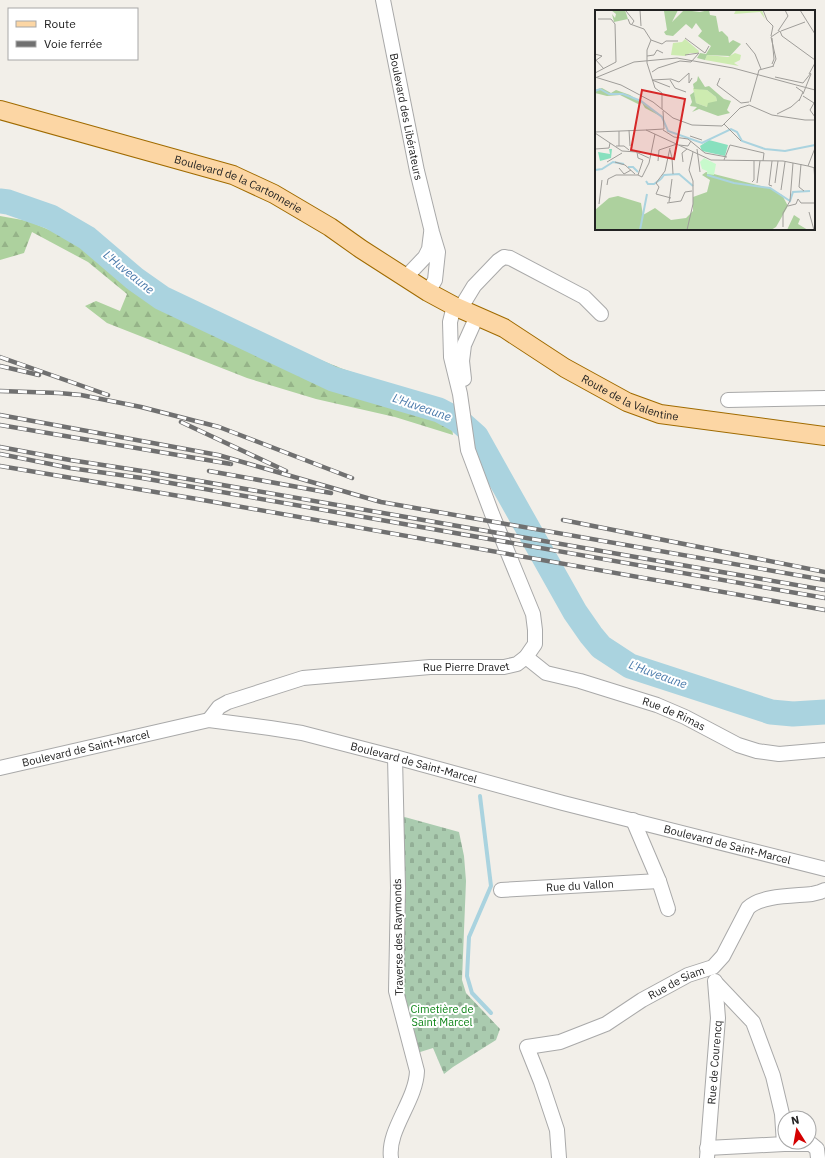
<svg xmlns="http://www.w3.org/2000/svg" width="825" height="1158" viewBox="0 0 825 1158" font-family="'IBM Plex Sans',sans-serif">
<defs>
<pattern id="forest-firs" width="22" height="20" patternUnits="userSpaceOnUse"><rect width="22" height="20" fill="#add19e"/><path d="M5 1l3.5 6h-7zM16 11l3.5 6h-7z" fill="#95b388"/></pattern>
<pattern id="cemetery-stones" width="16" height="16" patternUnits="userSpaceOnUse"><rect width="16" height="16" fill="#aacbaf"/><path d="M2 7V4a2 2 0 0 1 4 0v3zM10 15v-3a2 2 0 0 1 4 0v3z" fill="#92ae96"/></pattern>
</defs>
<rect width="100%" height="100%" fill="#f2efe9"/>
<path fill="url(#forest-firs)" d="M0,216L28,221L90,247L134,285L343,369L449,405L453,435L395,417L316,399L247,378L107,323L85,306L96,301L120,311L127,294L88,262L32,232L24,253L0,260Z"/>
<path fill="url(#cemetery-stones)" d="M401,816L459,832L464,856L466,881L462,980L466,993L500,1029L496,1040L453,1067L444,1074L433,1048L417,1053L402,995Z"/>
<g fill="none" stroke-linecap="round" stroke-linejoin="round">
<path stroke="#aad3df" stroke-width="4" d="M480,796L491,886L469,937L467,976L472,993L491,1013"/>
<path stroke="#aad3df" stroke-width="25" d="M0,201L8,202L51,217L87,238L135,279L162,298L333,379L439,410L458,420L476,436L575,612L591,635L601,647L630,666L771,712L793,714L825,712"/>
<defs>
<g id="minor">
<path id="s1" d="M383,0L417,171L432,232L438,252L435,280L428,292"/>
<path d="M405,278L425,257L429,249L431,233"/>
<path d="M460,309L474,286L498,261L504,257L510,258L584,297L601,314"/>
<path d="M464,379L462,361L464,345L477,316"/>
<path d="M728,400L825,398"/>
<path id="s2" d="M526,657L546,673L580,681L657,705L685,717L738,745L757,751L779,754L825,750"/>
<path id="s3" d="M209,720L219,707L228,702L303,678L430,667H504L517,664L526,657L535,644V630L533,614L492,514L468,450L460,394L451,357L450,322L454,306"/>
<path id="s4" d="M0,768L209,720L270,728L302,733L395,757L563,803L825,869"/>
<path d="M633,820L659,881L668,909"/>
<path id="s5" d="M501,890L659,881"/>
<path d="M784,1144H811L817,1149L818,1158"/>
<path d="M707,1148L784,1144L782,1114L773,1076L753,1022L716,983"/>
<path d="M391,1158C387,1130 416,1101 417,1071L396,991L398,888L395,757"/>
<path id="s6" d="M559,1158L557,1130L541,1082L527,1047L560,1042L606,1024L642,1000L688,975L713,967L723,956L748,908C761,895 794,896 812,894L820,892L825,890"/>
<path id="s7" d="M707,1158L718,1018L715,981"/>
</g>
<g id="major">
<path id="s8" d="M0,110L233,175L274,194L330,227L361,249L428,292L454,306L504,328L565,368L627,402L660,414L825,436"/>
</g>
</defs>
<use href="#minor" stroke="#a9a9a9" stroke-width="16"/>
<use href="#major" stroke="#a06b00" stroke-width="20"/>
<use href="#minor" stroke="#fff" stroke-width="14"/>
<use href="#major" stroke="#fcd6a4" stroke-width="18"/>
<defs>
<g id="rail">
<path d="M0,357L108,395"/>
<path d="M0,366L39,375"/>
<path d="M0,391L59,393L81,395L141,407L219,427L352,478"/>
<path d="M0,415L218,455L381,502L825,580"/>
<path d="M181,422L286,471"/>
<path d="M0,425L231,464"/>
<path d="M0,447L70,460L142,471L825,590"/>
<path d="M0,454L70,468L142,478L825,598"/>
<path d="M0,466L197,499L825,610"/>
<path d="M209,471L331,493"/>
<path d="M563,520L825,572"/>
</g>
</defs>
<use href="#rail" stroke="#707070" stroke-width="4.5"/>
<use href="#rail" stroke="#fff" stroke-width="3" stroke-dasharray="9" stroke-linecap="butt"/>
</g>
<g text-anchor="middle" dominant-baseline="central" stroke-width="4" stroke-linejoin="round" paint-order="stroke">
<g font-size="11" fill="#222" stroke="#fff">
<text stroke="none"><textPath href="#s1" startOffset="119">Boulevard des Libérateurs</textPath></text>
<text stroke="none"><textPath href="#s8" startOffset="250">Boulevard de la Cartonnerie</textPath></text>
<text stroke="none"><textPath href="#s8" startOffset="699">Route de la Valentine</textPath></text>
<text stroke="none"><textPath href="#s3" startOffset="269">Rue Pierre Dravet</textPath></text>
<text stroke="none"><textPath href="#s2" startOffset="160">Rue de Rimas</textPath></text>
<text stroke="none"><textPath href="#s4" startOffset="88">Boulevard de Saint-Marcel</textPath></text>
<text stroke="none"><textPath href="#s4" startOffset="424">Boulevard de Saint-Marcel</textPath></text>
<text stroke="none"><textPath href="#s4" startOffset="748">Boulevard de Saint-Marcel</textPath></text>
<text stroke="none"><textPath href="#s5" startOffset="79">Rue du Vallon</textPath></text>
<text transform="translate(398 937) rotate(-91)">Traverse des Raymonds</text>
<text stroke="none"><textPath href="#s6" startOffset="281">Rue de Siam</textPath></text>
<text stroke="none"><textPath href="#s7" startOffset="96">Rue de Courencq</textPath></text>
</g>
<g font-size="11" fill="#0c8416" stroke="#fff">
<text x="442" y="1009">Cimetière de<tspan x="442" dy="13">Saint Marcel</tspan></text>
</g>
<g font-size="12" font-style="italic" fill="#4a7aab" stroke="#fff">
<text transform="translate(129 272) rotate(39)">L'Huveaune</text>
<text transform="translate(422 407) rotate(19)">L'Huveaune</text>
<text transform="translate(658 674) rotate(20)">L'Huveaune</text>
</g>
</g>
<g transform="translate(595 10)">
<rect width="220" height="220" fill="#f2efe9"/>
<path d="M141,0H167L170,9L165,2L139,4ZM90,29L104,41L103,43H95L90,46L76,45L78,33L87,32ZM140,43L146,45L145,50L139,53L144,56L110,50L112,45L133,47ZM98,78L112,80L121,87L122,91L112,97L101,93Z" fill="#cdebb0"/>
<path d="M16,0H30L33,9L19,12L17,4L20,8L21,4ZM60,0H83L77,12L89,0L105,2L114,0L115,5L121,6L124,22L127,21L133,27L134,33L138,30L146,34L135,46L112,45L110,50L102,48L105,43L111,44L116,36L103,26L107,21L101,13L97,19L91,14L78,26L71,25L69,22L72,20L69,1ZM103,66L110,77L114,76L129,89L136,91L132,100L135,103L123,106L104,99L97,102L102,97L95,96L97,92L95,85L99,82L101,93L112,97L113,93L122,91L121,87L112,80L99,79L98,74L102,71ZM7,78L16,83L21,80L35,85L67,106V107L50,98L47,93L43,94L25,85L12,86L0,83V80ZM111,162L174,178L187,185L193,196L181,217L176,220H0V200L14,188L23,186L46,193L48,205L60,198L76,210L91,208L98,201V187L112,182L115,170L107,165ZM199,205L205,209L203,214L213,220H192Z" fill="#add19e"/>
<path d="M109,148L121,154L119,165L112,164V161L107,159L105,152Z" fill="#c8facc"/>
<path d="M114,130L133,135L130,146L107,141L105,136ZM14,139H17L16,148L5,151L3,142L15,144Z" fill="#88e0be"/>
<path fill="none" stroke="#aad3df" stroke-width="2" d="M0,81L5,79L14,84H28L46,91L67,107L73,121L107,133L136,119L142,122L147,131L170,139L190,141L220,135M33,157H38L43,162M0,160L7,159L18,152L29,154M112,165L139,173L175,178L195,191L198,182L215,181M66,169L69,165L84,164L98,176M51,171L53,174H59L66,169M45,220L52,184"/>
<path fill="none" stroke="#9f9d99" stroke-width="1" d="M45,0L46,16M168,0L172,10L178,16L176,26M205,0L220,24M31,1L39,11L37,14M33,9L35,14L49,19L56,30L52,40V53L60,78L67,83V99M183,21L193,6L190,0M186,21L210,12M90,28L110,43L114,36M177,28L179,49L177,54M56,30L67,34L71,31H83M151,33L160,44L166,59M90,45L104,43M52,46L59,45L62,40L68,43M0,49L9,59M0,51L7,46L0,44M178,56L181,49L176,27L185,21L187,26L220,50M57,62L63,58L85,51L96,52L104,43M0,63L21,52L20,14L16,9H3M214,64L220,53M0,67L26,75L58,92L78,108L97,115L127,116L145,98L154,95L177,105L210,110H220M180,67L208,73L216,63M0,68L39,52L82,48L138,58L220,80M125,68L122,75L146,93L154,92M57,70L76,69L84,72L94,63V73L97,68M57,70L75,77M75,70L80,78L91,82M201,77L208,82L204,91M208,84L216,64M208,86L219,93L215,100L220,107M155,92L164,60L179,56M182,104L196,97L205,89M129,114L146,131M34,120L35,136M51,120L69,119L68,101M68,120L79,127L93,129L110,143L132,147M24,121V136M0,122L51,120L116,150L188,151L213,156M0,123L27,141L42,142L43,148L48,150L43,165H21L13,169L12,175M95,126L107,130M84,135L93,136L96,131M21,136H29L34,140M220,138L213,156L220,158M0,139L14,138L15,133M102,139L105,162M43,143L54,148M73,147L77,148L75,140M77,148L78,164M129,150L135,135L169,143L168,151M63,151L64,140L82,134M12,152L27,143M20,152L30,155L40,164M88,152L87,143L92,139M206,154L204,177L209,181M24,158L29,164L36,160M219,158L220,172M43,165L47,167L54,153L60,124M157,172L159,170V151M162,173L165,151M180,173L183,151M177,176L174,175L177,151M186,180L190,152M61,184L64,177L61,173L70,161L75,138M61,184L76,188M74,192L77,169M72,193L86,191L90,182L97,181M4,194L7,170M193,196L201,194L203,189L206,193H220M214,202L219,220M188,217V203L195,191L198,153M92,220L98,194V171L94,160L98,142"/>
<path fill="#d62828" fill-opacity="0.15" stroke="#d62828" stroke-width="2" d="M47,80L90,89L79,149L36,140Z"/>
<rect width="220" height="220" fill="none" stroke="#222" stroke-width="2"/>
</g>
<rect x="8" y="8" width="130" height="52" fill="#ffffff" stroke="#a7a7a7"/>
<rect x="16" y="21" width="20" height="6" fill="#fcd6a4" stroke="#a7a7a7"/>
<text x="44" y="28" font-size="12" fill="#222222">Route</text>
<rect x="16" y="41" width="20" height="6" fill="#707070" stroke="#a7a7a7"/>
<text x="44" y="48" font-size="12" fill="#222222">Voie ferrée</text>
<g transform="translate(797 1130) rotate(349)"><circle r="19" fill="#ffffff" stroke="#a7a7a7"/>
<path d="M0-3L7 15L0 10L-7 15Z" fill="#d40000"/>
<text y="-6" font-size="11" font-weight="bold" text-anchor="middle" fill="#222222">N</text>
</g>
</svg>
